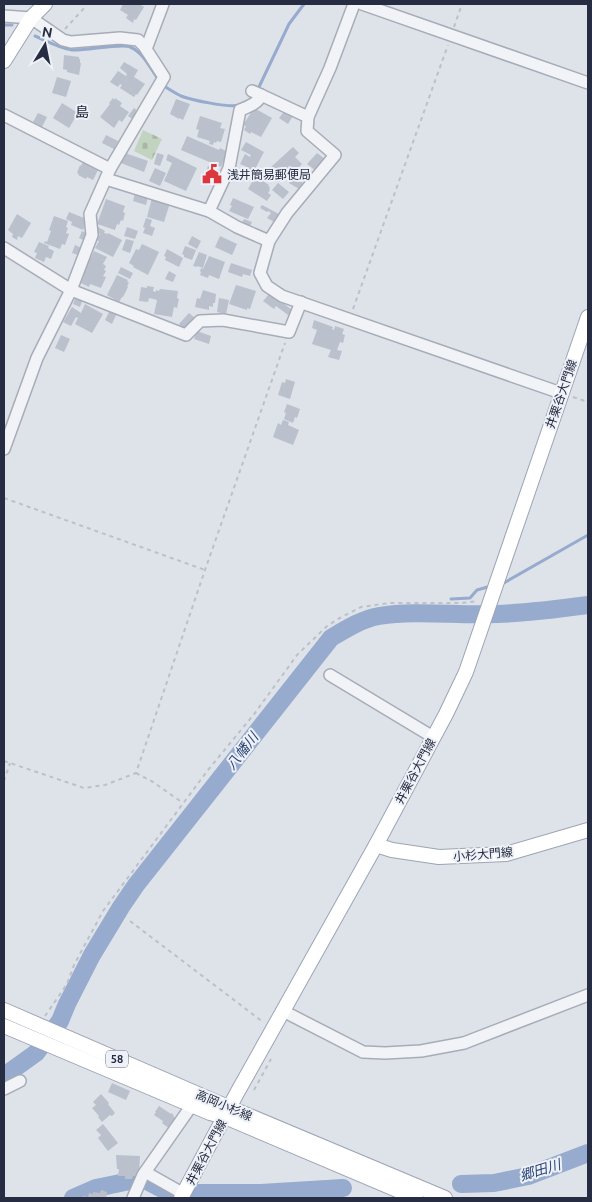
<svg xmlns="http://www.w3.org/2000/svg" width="592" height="1202" viewBox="0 0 592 1202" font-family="Ubuntu,'Noto Sans JP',sans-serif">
<defs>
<pattern id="cemetery-stones" width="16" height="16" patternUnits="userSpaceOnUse" patternTransform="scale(1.25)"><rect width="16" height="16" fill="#c2d4bf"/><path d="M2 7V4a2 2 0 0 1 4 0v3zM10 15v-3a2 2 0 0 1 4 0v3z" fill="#a7b6a5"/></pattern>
</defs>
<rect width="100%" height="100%" fill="#dee2e9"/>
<path fill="url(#cemetery-stones)" d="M143,130L162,139L152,160L134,151Z"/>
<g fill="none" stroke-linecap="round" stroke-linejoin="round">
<g stroke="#96abcd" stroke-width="3">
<path d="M4,25H12"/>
<path d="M35,36C47,41 59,48 72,50C85,51 122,43 130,47C143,52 150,68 158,79"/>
<path d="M164,86C169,89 175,93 181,96C191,100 230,108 239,105"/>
<path d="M258,89L289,24L304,4"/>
<path d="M502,584L588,535"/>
<path d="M451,599L470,598L477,590L491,586"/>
</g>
<g stroke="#96abcd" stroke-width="18">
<path d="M4,1076L36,1053L60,1021L67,1004L92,955L121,907L136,885L331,638C346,629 362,619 379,616C418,610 458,616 497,614C528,613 558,609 588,605"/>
<path d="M145,1180L168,1192"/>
<path d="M461,1184L494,1183L528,1176L588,1153"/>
<path d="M199,1193H261L343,1188"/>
<path d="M73,1198L96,1188L130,1181"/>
</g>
</g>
<g fill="#bbc0cd">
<path d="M123,4H139L144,7L136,20L134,19L133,23L126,18L128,15L120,10Z"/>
<path d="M64,55L79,57V59H80V63H81L79,75L67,72V70L63,69Z"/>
<path d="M124,62L138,70L134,77L145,84L137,95L136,94L134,97L120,88L122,85L120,84L118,87L110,82L118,71L126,76L127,74L120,68Z"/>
<path d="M57,77L71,81L66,97L52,93Z"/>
<path d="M113,98L115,100V98L122,103L120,106L129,112L122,122L119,120L114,128L100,117L110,104L109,103Z"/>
<path d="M176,99L190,104L183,120L179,118V119L170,114Z"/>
<path d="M62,103L78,113L69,128L53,118Z"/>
<path d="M134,108L139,112L134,120L128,116Z"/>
<path d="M254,108L272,118L261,137L251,132L250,134L244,130L246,126L243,125Z"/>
<path d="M286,109L294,114L288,124L279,118Z"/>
<path d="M38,113L47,117L42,127L33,122Z"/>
<path d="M200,116L222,123L220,128L225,129L221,142L217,141L216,143L214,142L213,145L209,144L210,141L197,137L199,130L196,129Z"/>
<path d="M106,135L118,141L114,149L102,143Z"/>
<path d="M187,136L219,150L220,148L226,151L225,153H227L221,167L181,150Z"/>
<path d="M246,142L264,152L254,171L253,170L252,172L246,169L247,167L240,164L245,154L250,157L251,155L241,150Z"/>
<path d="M293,147L299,153L295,157L302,164L289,178L280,169L277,172L271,167Z"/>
<path d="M125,153L148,161L144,172L121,163Z"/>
<path d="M157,153L164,155L160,166L154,164Z"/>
<path d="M317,153L325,159L316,171L307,164Z"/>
<path d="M168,154L197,168L186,191L164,181L172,163L166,160Z"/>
<path d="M83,162L98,170L93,180L87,177L86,179L78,175L79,174L77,173L80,165L81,166Z"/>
<path d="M208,166L222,172L218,183L204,177Z"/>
<path d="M155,168L166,173L160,186L149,181Z"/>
<path d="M258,172L262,175L260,179L269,185L268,186L270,187L269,189L270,190L268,193L271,195L267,201L248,189Z"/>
<path d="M294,177L296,179L297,178L303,183L299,189L289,183Z"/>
<path d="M278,183L289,192L283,199L272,190Z"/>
<path d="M135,193L148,197L146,205L133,201Z"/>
<path d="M152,198L170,203L164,222L147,217Z"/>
<path d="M233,198L254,207L248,219L229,211L232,206L230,205Z"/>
<path d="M106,199L125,206L123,212L125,213L123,221L121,220L119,225L117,224L115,230L97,224Z"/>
<path d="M262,205L279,214L274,222L267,218L271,213L268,211L267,212L260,208Z"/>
<path d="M69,212L84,218V220L87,221L83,230L71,225L72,222L66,219Z"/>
<path d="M17,214L31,223L22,238L18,236L17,240L12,237L13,234L8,230Z"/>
<path d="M54,216L68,221L66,227L68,228L66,233L69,234L65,245L62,244L60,249L44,243L45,241L47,242L51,231L49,230Z"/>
<path d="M146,218L152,220L150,226L155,228L152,236L143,233L145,228L143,227Z"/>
<path d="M244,219L252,222L249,228L241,225Z"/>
<path d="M98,227L105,231L104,233L108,234V233L122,240L113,257L95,248L99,241L96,240L100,234L98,233Z"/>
<path d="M127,227L138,231L135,239L124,236Z"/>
<path d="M82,231L88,234L85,241L79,238Z"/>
<path d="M192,236L201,241L197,249L188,244Z"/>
<path d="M220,236L237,244L232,255L215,247Z"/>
<path d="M126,239L134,241L130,253L122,250Z"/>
<path d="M39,242L49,246L48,248L54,251L51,259L46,257L44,262L35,258L37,253L34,252Z"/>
<path d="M142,244L159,252L148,275L133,267L134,266L129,263L136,249L139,250Z"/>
<path d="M75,245L84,249L81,256L72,253Z"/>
<path d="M185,246L196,250L192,260L184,257V255L182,254Z"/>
<path d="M167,249L183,258L179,267L165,260L166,257L164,256Z"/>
<path d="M94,251L107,257L103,264L106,266L104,270L106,271L103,276L106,277L101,288L90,284L89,287L81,283L84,276H82Z"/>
<path d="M199,252L207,255L203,268L197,266V267L193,266Z"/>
<path d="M209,256L225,262L219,279L209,275L208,278L200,275L201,272L200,271L201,268L203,269Z"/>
<path d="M231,263L252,270L250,276L243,274L242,277L228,272Z"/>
<path d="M121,267L133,273L130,279L118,273Z"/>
<path d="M169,271L176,275L173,282L165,279Z"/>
<path d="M117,275L128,280L127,281L129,283L127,286L128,287L123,297H122L119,302L107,295Z"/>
<path d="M236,285L256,291L250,309L247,308V310L229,304Z"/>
<path d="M147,286L154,287L153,291L156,292V290L159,291L160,289L178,291L177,298L179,299L177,308L174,307L172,317L154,314L157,300L149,298L148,302L139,301L141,287L147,288Z"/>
<path d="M203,290L216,294L215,303H213V307L209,306V310L195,307L197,298L200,299Z"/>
<path d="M270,293L292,310L288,315L276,306L274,309L263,301Z"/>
<path d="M76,296L83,299L80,307L73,304Z"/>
<path d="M219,298L229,300L226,314L217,312Z"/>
<path d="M85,304L103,314L92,333L75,324L78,318L76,317L71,326L63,322L72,307L81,313Z"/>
<path d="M110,310L117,313L112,324L105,320Z"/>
<path d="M189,313L196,319L186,330L179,324Z"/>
<path d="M314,320L333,327L332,329L334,330L335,326L344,329L342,334L345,335L343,343L340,342L337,350L342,351L339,360L328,357L331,350L312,344L317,330L312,328Z"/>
<path d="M197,331L211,336L209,344L194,339Z"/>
<path d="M61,335L70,339L64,352L55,348Z"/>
<path d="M286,379L295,382L290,399L278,395L282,382L285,383Z"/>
<path d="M287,404L300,409L297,418L295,417L293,423L284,419L286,413L284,412Z"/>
<path d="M283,420L289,422L288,425L299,430L293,445L273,437L278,423L281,425Z"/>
<path d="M112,1083L130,1091L126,1100L108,1092Z"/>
<path d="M101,1094L109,1103L108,1104L115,1113L112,1116L110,1115L102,1122L98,1117L99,1116L92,1108L96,1105L93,1102Z"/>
<path d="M159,1106L171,1114V1113L174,1115L173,1116L177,1119L170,1129L162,1123L163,1121L154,1115L156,1112H155Z"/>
<path d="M103,1124L118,1143L108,1151L98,1138L101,1135L96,1130Z"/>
<path d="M116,1155L140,1156L139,1176H133L132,1179H125V1176H118L119,1169H117Z"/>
<path d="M101,1190L107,1192L106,1198H83V1196L88,1197L89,1193L93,1194V1192L100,1193Z"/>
</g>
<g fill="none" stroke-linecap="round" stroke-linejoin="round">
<defs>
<g id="minor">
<path d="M354,4L330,68L308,117L307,131L335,155L287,213L269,241L260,273L267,286L282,296L561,393"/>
<path d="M362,4L588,83"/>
<path d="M4,16L31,18L63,40L71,42L120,38L138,40L144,46L164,77L110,169L90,214L92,235L71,290L37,358L4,449"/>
<path d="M146,49L163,4"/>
<path d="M261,95L308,117"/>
<path d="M4,115L110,169"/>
<path d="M106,179L209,211L237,227L269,241"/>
<path d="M209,211L229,168L240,110C248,107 259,103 261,95L252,91"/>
<path d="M4,248L71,290L186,335L200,321L223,320L289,332L301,302"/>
<path d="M330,675L433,737"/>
<path d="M283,1011L363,1052L385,1053L421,1051L464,1043L588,995"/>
<path d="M4,1089L20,1081"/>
<path d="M145,1172L184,1194"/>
<path d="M133,1198L143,1175L192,1105"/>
</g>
<g id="major">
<path d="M4,61L31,18L45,4"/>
<path d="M376,845L392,850L439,857L506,854L588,830"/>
<path d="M4,1010L214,1101L445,1198"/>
<path d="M4,1026L210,1113L225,1117L416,1198"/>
<path d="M181,1198L237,1093L376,845L446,714L466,672L588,317"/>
</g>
</defs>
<use href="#minor" stroke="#a7acb7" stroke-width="14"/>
<use href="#major" stroke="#9da4b6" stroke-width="16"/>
<g stroke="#bdc0c8" stroke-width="2" stroke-dasharray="4 4" stroke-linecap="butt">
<path d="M454,27L462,4"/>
<path d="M65,29L86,6"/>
<path d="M353,309L448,45"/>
<path d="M573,397L588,402"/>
<path d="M4,498L205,570"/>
<path d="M4,761L84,788L105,785L136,773L205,570L285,343"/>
<path d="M136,773L153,782L183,803"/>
<path d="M4,781L10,763"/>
<path d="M130,921L263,1022"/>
<path d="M45,1016L67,984L74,965L103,911L208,770L255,713L297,655L326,627L338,619L361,607L390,603H462L478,601"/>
<path d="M254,1090L271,1059"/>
</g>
<use href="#minor" stroke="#f2f3f7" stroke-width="11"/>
<use href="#major" stroke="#fff" stroke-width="14"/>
</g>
<defs>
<symbol id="civic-bare" viewBox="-9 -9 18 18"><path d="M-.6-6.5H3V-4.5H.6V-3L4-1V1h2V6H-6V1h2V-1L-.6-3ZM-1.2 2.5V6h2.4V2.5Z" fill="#dc363e" stroke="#eef1f7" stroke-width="2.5" paint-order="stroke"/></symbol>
</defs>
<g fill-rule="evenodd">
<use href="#civic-bare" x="198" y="160" width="28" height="28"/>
</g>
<g text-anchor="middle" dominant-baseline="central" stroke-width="4" stroke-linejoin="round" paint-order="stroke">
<rect fill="#eef1f7" stroke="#626878" stroke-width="1" x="106" y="1050.5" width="22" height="17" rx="4"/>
<g font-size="11" font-weight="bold" fill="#262d42">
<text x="117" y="1059">58</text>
</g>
<g font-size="12" fill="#262d42" stroke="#eef1f7" text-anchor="start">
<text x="227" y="174">浅井簡易郵便局</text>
</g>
<g font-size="12" fill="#262d42" stroke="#eef1f7">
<text transform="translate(561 394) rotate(-71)">井栗谷大門線</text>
<text transform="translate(415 771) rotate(-62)">井栗谷大門線</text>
<text transform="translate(483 854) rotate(-5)">小杉大門線</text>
<text transform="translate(224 1105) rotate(23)">高岡小杉線</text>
<text transform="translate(206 1152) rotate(-62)">井栗谷大門線</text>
</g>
<g font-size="14" fill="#181e33" stroke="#eef1f7">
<text x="82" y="112">島</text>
</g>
<g font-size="14" font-style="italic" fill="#2c477a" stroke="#eef1f7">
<text transform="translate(242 751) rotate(-52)">八幡川</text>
<text transform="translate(540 1170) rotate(-17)">郷田川</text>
</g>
</g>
<rect width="592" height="1202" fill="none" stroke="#262d42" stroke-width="10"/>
<g transform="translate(45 45) rotate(10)" stroke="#eef1f7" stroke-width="4" paint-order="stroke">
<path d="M0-4L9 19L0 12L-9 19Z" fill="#262d42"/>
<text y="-8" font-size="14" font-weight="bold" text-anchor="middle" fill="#262d42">N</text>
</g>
</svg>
